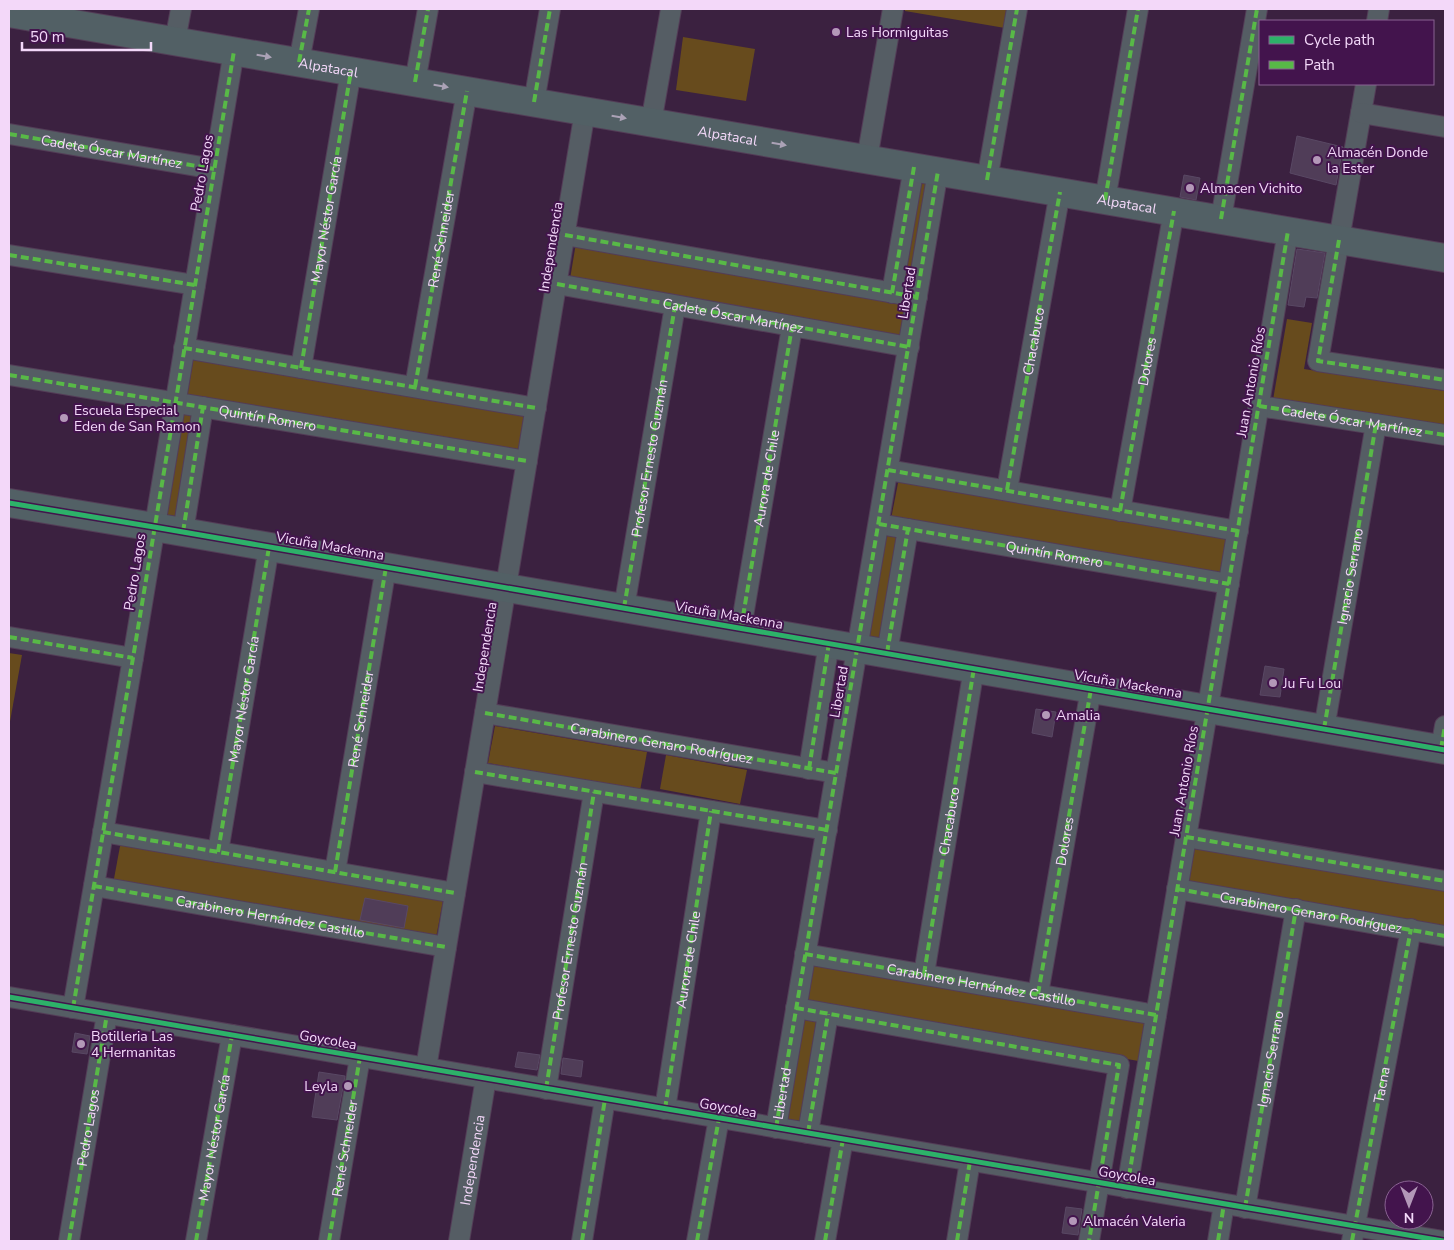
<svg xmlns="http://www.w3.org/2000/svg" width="1454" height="1250" viewBox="0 0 1454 1250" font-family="'Nunito Sans',sans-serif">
<rect width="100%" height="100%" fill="#3b2140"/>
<g fill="#674b1d">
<path d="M905,9H1008L1005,28L905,11Z"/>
<path d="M683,37L755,49L746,101L676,90Z"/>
<path d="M916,176L933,179L914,290L898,287Z"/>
<path d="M576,243L910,302L904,339L570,279Z"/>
<path d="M1287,319L1312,323L1304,369L1445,391V425L1273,400Z"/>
<path d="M194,355L525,415L518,454L187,397Z"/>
<path d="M180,408L197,411L179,518L162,516Z"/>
<path d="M899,478L1233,537L1226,577L891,519Z"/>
<path d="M883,530L902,533L883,643L863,640Z"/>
<path d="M9,653L22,655L9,727Z"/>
<path d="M495,726L647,752L640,791L488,763Z"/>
<path d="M666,755L747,770L740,804L660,789Z"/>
<path d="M121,841L443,901L435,943L113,884Z"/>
<path d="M1194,845L1445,888V930L1188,886Z"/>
<path d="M814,962L1150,1020L1144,1062L806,1002Z"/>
<path d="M801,1015L825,1020L805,1126L781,1122Z"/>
</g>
<g fill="#503d58" stroke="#594864">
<path d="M1297,136L1343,147L1336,185L1290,173Z"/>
<path d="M1184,175L1200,178L1196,200L1180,197Z"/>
<path d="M1297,249L1325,253L1317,298L1306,297L1304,307L1288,305Z"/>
<path d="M1265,666L1284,669L1280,697L1260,695Z"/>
<path d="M1036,709L1056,712L1052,737L1032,733Z"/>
<path d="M365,898L408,906L404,928L360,920Z"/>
<path d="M75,1033L90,1036L87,1054L72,1052Z"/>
<path d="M518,1052L540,1055L537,1070L515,1067Z"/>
<path d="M563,1058L583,1061L581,1077L561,1074Z"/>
<path d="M319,1072L345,1076L337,1120L312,1117Z"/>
<path d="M1066,1207L1082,1209L1078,1235L1062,1233Z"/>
</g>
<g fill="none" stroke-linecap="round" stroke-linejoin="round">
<defs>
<g id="minor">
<path d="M1377,21L1379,9"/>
<path d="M175,41L181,9"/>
<path d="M299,62L309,9"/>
<path d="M415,82L428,9"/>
<path d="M1366,84L1318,361L1445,380"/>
<path d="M534,102L550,9"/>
<path d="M1361,113L1445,127"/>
<path d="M651,123L671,9"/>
<path d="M9,134L214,169"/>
<path d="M867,159L893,9"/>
<path d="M987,180L1017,9"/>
<path d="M1105,200L1138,9"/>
<path d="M1221,219L1257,9"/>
<path d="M565,235L917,297"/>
<path d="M9,255L195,285"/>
<path id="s1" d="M557,284L909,347"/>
<path d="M892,293L914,167"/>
<path d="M184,348L536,408"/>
<path id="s2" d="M301,368L351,71"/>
<path id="s3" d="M9,375L527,461"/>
<path d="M415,387L467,91"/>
<path id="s4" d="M1259,406L1445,435"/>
<path d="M888,470L1238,531"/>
<path id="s5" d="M1007,490L1060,192"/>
<path d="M1120,511L1174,211"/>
<path id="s6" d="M879,524L1229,584"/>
<path d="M183,532L203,407"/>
<path d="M624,608L675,306"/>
<path d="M741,628L792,327"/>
<path d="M9,637L133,658"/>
<path d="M887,653L908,529"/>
<path id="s7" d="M485,713L836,773"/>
<path d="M1324,729L1376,424"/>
<path d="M1441,749L1445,726"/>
<path d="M809,769L829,643"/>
<path d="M475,772L827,830"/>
<path d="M103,832L455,893"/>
<path d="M1186,837L1445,881"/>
<path d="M218,852L269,547"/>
<path id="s8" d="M335,872L386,567"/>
<path d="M94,886L446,947"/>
<path id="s9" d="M1177,889L1445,936"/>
<path d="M805,954L1156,1015"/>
<path d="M924,974L974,668"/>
<path d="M1038,994L1091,689"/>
<path d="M9,997L1443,1241"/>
<path d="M73,1008L133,658L234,51"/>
<path d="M796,1008L1119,1065L1089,1241"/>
<path d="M426,1068L585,111"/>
<path d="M546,1089L594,792"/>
<path d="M665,1109L711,811"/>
<path d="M776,1128L938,171"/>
<path d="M808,1133L828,1014"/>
<path d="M1127,1188L1288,231"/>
<path d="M1245,1208L1296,909"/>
<path d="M69,1241L107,1014"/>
<path d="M196,1241L232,1035"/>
<path id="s10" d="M329,1241L360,1057"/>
<path id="s11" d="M459,1241L486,1078"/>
<path d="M582,1241L605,1099"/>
<path d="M697,1241L719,1118"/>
<path d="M825,1241L843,1139"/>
<path d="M957,1241L970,1161"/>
<path d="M1218,1241L1224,1204"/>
<path id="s12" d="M1352,1241L1411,929"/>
</g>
<g id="secondary">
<path id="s13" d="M9,13L1445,258"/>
<path d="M9,503L154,527L1445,750"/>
</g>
</defs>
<use href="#minor" stroke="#533d57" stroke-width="22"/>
<use href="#secondary" stroke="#533d57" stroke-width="30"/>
<use href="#minor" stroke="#555d64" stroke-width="20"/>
<use href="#secondary" stroke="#526065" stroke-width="28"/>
<g stroke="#58b947" stroke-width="4" stroke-dasharray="8 4" stroke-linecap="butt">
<path d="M299,62L309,9"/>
<path d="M415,82L428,9"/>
<path d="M534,102L550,9"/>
<path id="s14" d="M9,134L214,169"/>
<path d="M987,180L1017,9"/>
<path d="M1105,200L1138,9"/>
<path d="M1221,219L1257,9"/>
<path d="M565,235L917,297"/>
<path d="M1339,240L1318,361L1445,380"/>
<path d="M9,255L195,285"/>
<path d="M557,284L909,347"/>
<path d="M892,293L914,167"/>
<path d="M184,348L536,408"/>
<path d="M301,368L351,71"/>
<path d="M9,375L527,461"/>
<path id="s15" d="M415,387L467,91"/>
<path d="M1259,406L1445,435"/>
<path d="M888,470L1238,531"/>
<path d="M1007,490L1060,192"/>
<path id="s16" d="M1120,511L1174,211"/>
<path d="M879,524L1229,584"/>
<path d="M183,532L203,407"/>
<path id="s17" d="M624,608L675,306"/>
<path id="s18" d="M741,628L792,327"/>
<path d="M9,637L133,658"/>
<path d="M887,653L908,529"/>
<path d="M485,713L836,773"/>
<path id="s19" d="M1324,729L1376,424"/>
<path d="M1441,749L1445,726"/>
<path d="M809,769L829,643"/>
<path d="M475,772L827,830"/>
<path d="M103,832L455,893"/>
<path d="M1186,837L1445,881"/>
<path id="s20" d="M218,852L269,547"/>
<path d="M335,872L386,567"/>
<path id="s21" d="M94,886L446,947"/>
<path d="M1177,889L1445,936"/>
<path id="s22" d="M805,954L1156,1015"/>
<path id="s23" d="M924,974L974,668"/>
<path id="s24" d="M1038,994L1091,689"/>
<path d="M73,1008L133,658L234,51"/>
<path d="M796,1008L1119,1065L1089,1241"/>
<path id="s25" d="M546,1089L594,792"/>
<path id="s26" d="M665,1109L711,811"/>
<path id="s27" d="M776,1128L938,171"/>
<path d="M808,1133L828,1014"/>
<path d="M1127,1188L1288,231"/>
<path id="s28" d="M1245,1208L1296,909"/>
<path id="s29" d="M69,1241L107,1014"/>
<path id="s30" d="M196,1241L232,1035"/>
<path d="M329,1241L360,1057"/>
<path d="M582,1241L605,1099"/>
<path d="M697,1241L719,1118"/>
<path d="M825,1241L843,1139"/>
<path d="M957,1241L970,1161"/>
<path d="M1218,1241L1224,1204"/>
<path d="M1352,1241L1411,929"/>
</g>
<defs>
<g id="cycleway">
<path d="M9,503L154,527L1445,750"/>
<path d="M9,997L1443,1241"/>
</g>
</defs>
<use href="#cycleway" stroke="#43144d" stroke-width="8"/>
<use href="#cycleway" stroke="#2db169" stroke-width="5"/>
</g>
<defs><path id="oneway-solid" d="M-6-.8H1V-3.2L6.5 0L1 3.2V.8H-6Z" transform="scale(1.25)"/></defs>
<g fill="#aba2b6">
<use href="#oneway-solid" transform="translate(264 56) rotate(10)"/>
<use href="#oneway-solid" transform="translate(441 86) rotate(10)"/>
<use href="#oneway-solid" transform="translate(619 117) rotate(10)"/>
<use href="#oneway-solid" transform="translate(779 144) rotate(10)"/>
</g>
<g fill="#b398b8" stroke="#43144d" stroke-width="2">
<circle cx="836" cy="32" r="5"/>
<circle cx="1317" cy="160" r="5"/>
<circle cx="1190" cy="188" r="5"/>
<circle cx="64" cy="418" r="5"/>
<circle cx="1273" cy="683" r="5"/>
<circle cx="1046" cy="715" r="5"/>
<circle cx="81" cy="1044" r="5"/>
<circle cx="348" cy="1086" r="5"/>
<circle cx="1073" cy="1221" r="5"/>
</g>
<g text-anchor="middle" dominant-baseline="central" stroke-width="4" stroke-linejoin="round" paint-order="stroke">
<g font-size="14" fill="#f3d8f9" stroke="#43144d" text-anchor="start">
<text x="846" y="32">Las Hormiguitas</text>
<text x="1327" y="152">Almacén Donde<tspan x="1327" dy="16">la Ester</tspan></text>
<text x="1200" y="188">Almacen Vichito</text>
<text x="74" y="410">Escuela Especial<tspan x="74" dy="16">Eden de San Ramon</tspan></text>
<text x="1283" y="683">Ju Fu Lou</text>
<text x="1056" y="715">Amalia</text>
<text x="91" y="1036">Botilleria Las<tspan x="91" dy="16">4 Hermanitas</tspan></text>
<text x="338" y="1086" text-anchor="end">Leyla</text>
<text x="1083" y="1221">Almacén Valeria</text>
</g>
<g font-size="14" fill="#f3d8f9" stroke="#43144d">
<text stroke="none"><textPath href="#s13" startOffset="324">Alpatacal</textPath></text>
<text stroke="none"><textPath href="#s13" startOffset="729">Alpatacal</textPath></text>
<text stroke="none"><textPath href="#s14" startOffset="104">Cadete Óscar Martínez</textPath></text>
<text transform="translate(202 173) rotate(-80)">Pedro Lagos</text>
<text stroke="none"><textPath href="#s13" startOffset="1134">Alpatacal</textPath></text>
<text stroke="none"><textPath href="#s2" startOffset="151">Mayor Néstor García</textPath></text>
<text stroke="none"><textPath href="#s15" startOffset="150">René Schneider</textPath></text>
<text transform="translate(551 247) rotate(-81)">Independencia</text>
<text transform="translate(907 293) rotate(-81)">Libertad</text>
<text stroke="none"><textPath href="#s1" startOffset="179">Cadete Óscar Martínez</textPath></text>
<text stroke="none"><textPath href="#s5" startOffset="151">Chacabuco</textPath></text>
<text stroke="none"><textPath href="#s16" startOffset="152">Dolores</textPath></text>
<text transform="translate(1251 382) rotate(-80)">Juan Antonio Ríos</text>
<text stroke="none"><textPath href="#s3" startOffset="262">Quintín Romero</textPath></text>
<text stroke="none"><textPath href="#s4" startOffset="94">Cadete Óscar Martínez</textPath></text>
<text stroke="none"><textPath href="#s17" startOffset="152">Profesor Ernesto Guzmán</textPath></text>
<text stroke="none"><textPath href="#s18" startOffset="152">Aurora de Chile</textPath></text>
<text transform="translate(330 546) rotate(10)">Vicuña Mackenna</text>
<text stroke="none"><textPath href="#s6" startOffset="178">Quintín Romero</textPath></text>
<text transform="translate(135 572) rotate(-81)">Pedro Lagos</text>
<text stroke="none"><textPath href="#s19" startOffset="155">Ignacio Serrano</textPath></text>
<text transform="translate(729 615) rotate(10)">Vicuña Mackenna</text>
<text transform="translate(485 647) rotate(-81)">Independencia</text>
<text transform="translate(1128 684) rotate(10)">Vicuña Mackenna</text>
<text transform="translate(839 692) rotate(-80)">Libertad</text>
<text stroke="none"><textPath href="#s20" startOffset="155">Mayor Néstor García</textPath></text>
<text stroke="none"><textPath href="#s8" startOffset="155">René Schneider</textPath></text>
<text stroke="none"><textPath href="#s7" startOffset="179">Carabinero Genaro Rodríguez</textPath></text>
<text transform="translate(1184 781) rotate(-80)">Juan Antonio Ríos</text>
<text stroke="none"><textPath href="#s23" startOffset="155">Chacabuco</textPath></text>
<text stroke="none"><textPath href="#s24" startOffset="155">Dolores</textPath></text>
<text stroke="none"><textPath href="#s9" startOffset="136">Carabinero Genaro Rodríguez</textPath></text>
<text stroke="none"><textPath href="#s21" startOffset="179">Carabinero Hernández Castillo</textPath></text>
<text stroke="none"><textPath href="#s25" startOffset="150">Profesor Ernesto Guzmán</textPath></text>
<text stroke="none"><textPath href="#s26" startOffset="151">Aurora de Chile</textPath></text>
<text stroke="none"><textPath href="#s22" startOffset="179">Carabinero Hernández Castillo</textPath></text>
<text transform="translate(328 1040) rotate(10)">Goycolea</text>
<text stroke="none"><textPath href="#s28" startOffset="151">Ignacio Serrano</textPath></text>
<text stroke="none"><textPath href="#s12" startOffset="159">Tacna</textPath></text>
<text stroke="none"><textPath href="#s27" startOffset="35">Libertad</textPath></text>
<text transform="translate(728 1108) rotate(10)">Goycolea</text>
<text stroke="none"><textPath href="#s29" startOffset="115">Pedro Lagos</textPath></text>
<text stroke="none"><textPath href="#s30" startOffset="105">Mayor Néstor García</textPath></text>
<text stroke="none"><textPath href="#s10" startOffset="94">René Schneider</textPath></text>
<text stroke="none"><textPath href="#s11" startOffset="82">Independencia</textPath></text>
<text transform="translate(1127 1176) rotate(10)">Goycolea</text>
</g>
</g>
<rect width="1454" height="1250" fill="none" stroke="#f3d8f9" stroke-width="20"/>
<rect x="1259" y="20" width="175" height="65" fill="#43144d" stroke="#896292"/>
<rect x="1269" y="36" width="25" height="8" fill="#2db169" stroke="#896292"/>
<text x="1304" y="45" font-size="15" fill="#f3d8f9">Cycle path</text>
<rect x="1269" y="61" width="25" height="8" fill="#58b947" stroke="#896292"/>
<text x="1304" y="70" font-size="15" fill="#f3d8f9">Path</text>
<g transform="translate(1409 1205) rotate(180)"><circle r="24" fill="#43144d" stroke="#896292"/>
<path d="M0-4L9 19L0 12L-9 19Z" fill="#b398b8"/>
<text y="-8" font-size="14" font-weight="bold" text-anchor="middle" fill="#f3d8f9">N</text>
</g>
<path d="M22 42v8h129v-8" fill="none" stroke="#f3d8f9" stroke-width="2.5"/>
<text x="30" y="42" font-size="15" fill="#f3d8f9" stroke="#43144d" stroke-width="4" paint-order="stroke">50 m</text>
</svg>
